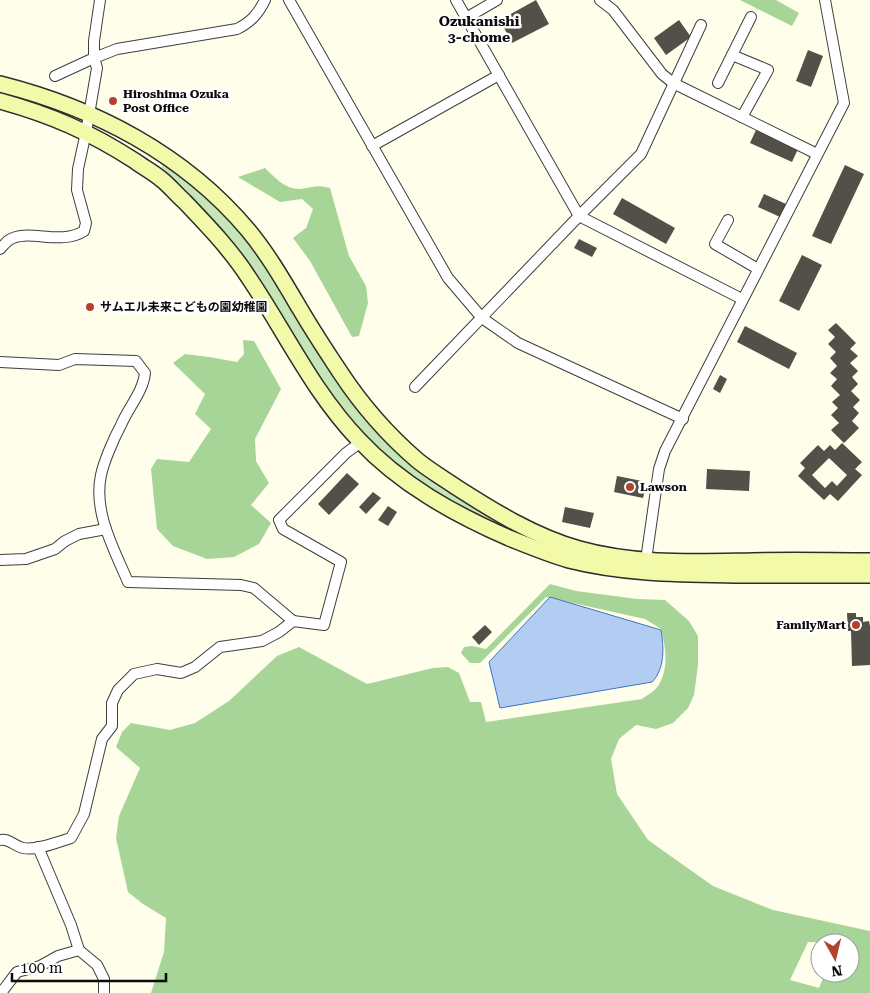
<svg xmlns="http://www.w3.org/2000/svg" width="870" height="993" viewBox="0 0 870 993" font-family="'Roboto Serif','Noto Sans JP',serif">
<rect width="100%" height="100%" fill="#fefeeb"/>
<path fill="#c6e6b7" d="M165,163L205,193L239,229L274,277L338,383L364,416L554,550L475,517L405,474L340,413L190,199L173,178L161,167Z"/>
<g fill="#a6d597" fill-rule="evenodd">
<path d="M740,0H776L799,13L792,26Z"/>
<path d="M265,168C274,177 285,189 299,189C313,188 315,184 330,188L349,256L366,286L368,303L359,336L352,337L310,261L293,238L306,228L313,209L302,199L280,202L238,177Z"/>
<path d="M243,340L254,341L281,389L255,439L256,461L269,483L251,505L271,523L259,544L234,557L207,559L173,546L157,529L151,469L157,459L189,462L211,429L195,414L205,394L173,363L185,354L209,357L237,362L244,354Z"/>
<path d="M550,584L576,591L637,599L665,600L689,621L698,636V665L694,695L688,708L673,723L656,729L636,725L619,739L611,759L617,794L648,840L713,886L773,910L870,931V993H151L164,952L166,918L143,904L128,892L116,838L119,816L140,768L116,747L122,732L131,723L170,730L195,723L229,701L277,656L299,647L367,684L433,668L448,667L459,673L470,702H481L486,722L642,699C647,695 655,691 658,686C669,669 666,647 661,629L645,619L546,597L480,663H470L461,653L464,647L472,646L486,649ZM808,942L850,943V973H825L819,988L790,980Z"/>
</g>
<path fill="#b3cdf2" stroke="#3e73c5" d="M550,597L661,630C664,647 665,669 652,682L500,708L489,662Z"/>
<g fill="#534f49" fill-rule="evenodd">
<path d="M536,0L549,24L512,43L500,20Z"/>
<path d="M679,20L691,37L666,55L654,38Z"/>
<path d="M808,50L823,56L811,87L796,81Z"/>
<path d="M756,130L798,149L792,162L750,143Z"/>
<path d="M845,165L864,174L831,244L812,236Z"/>
<path d="M764,194L786,204L780,217L758,207Z"/>
<path d="M622,198L675,228L666,244L613,214Z"/>
<path d="M579,239L597,248L592,257L574,248Z"/>
<path d="M802,255L822,265L799,311L779,301Z"/>
<path d="M836,323L856,343L850,349L858,356L850,363L858,371L852,377L858,384L851,391L860,400L853,407L859,413L852,421L859,428L844,443L831,430L839,423L831,415L838,408L832,402L840,395L831,386L837,379L830,373L837,366L830,358L836,352L828,344L835,337L828,330Z"/>
<path d="M745,326L797,353L789,369L737,342Z"/>
<path d="M720,375L727,379L720,393L713,389Z"/>
<path d="M842,443L862,462L855,469L862,475L838,501L830,494L824,500L798,476L805,468L800,463L818,445L824,451L830,445L835,450ZM829,458L847,475L837,486L832,481L825,488L812,475Z"/>
<path d="M707,469L750,471L749,491L706,489Z"/>
<path d="M347,473L359,484L329,515L318,504Z"/>
<path d="M617,476L647,482L643,498L614,492Z"/>
<path d="M373,492L381,498L366,514L359,507Z"/>
<path d="M388,506L397,512L388,526L378,520Z"/>
<path d="M565,507L594,513L590,528L562,522Z"/>
<path d="M847,613H856V617H863V622L869,621L870,626V665L852,666L851,631H848Z"/>
<path d="M485,625L492,632L479,645L472,637Z"/>
</g>
<g fill="none" stroke-linecap="round" stroke-linejoin="round">
<defs>
<g id="street">
<path d="M289,0L448,278L482,318L518,343L683,419"/>
<path d="M456,0L579,216L742,299"/>
<path d="M600,0L613,10L662,74L673,83L817,154"/>
<path d="M466,18L497,0"/>
<path d="M732,55L768,70L742,117"/>
<path d="M55,76L94,58L117,49L237,29C251,22 258,14 265,0"/>
<path d="M718,83L751,17"/>
<path d="M372,146L499,75"/>
<path d="M728,220L715,244L758,269"/>
<path d="M0,249C3,246 6,242 9,240C27,228 61,246 84,231L86,223L77,190L78,169L86,132L97,68L94,58V41L100,0"/>
<path d="M0,362L59,365L75,359L136,361L145,373C143,392 128,408 121,425C114,438 104,461 101,475C93,512 114,549 128,582L241,585L254,588L293,621"/>
<path d="M415,387L579,216L641,154L701,25"/>
<path d="M0,560L26,559L55,549L65,541L79,534L106,529"/>
<path d="M646,560L659,469L665,451L844,103L825,0"/>
<path d="M0,840C9,838 14,846 23,848C36,851 58,842 71,838L84,814L102,739L112,726V703L118,690L134,674L157,669L181,673L195,667L220,647L262,641L279,632L293,621L324,625L341,562L283,529L279,520L346,453L361,442"/>
<path d="M38,847L71,925L79,950L97,965L104,979V993"/>
<path d="M1,993L17,972L40,966L58,956L79,950"/>
</g>
<g id="secondary">
<path d="M0,84C95,108 184,154 248,230C268,254 284,282 300,309C313,331 326,351 340,372C361,404 388,435 417,460C429,470 443,478 456,487C495,512 534,536 579,549C636,565 695,562 753,561C792,560 831,561 870,561"/>
<path d="M0,101C51,115 90,132 135,161C143,167 153,172 161,179C169,185 176,194 184,201C207,225 231,250 249,278C286,333 313,392 359,440C400,484 454,514 509,538C529,546 548,554 569,560C624,574 681,574 737,575C782,575 826,575 870,575"/>
</g>
</defs>
<use href="#street" stroke="#3e3e3e" stroke-width="12"/>
<use href="#secondary" stroke="#2d2d2d" stroke-width="18"/>
<use href="#street" stroke="#fff" stroke-width="10"/>
<use href="#secondary" stroke="#f2faaa" stroke-width="15"/>
</g>
<g fill="#b3422c" stroke="#fff" stroke-width="2">
<circle cx="113" cy="101" r="5"/>
<circle cx="90" cy="307" r="5"/>
<circle cx="630" cy="487" r="5"/>
<circle cx="856" cy="625" r="5"/>
</g>
<g text-anchor="middle" dominant-baseline="central" stroke-width="5" stroke-linejoin="round" paint-order="stroke">
<g font-size="12" font-weight="bold" fill="#0b0b0b" stroke="#fff" text-anchor="start">
<text x="123" y="94">Hiroshima Ozuka<tspan x="123" dy="14">Post Office</tspan></text>
<text x="100" y="307">サムエル未来こどもの園幼稚園</text>
<text x="640" y="487">Lawson</text>
<text x="846" y="625" text-anchor="end">FamilyMart</text>
</g>
<g font-size="14" font-weight="bold" fill="#0b0b0b" stroke="#fff">
<text x="479" y="21">Ozukanishi<tspan x="479" dy="16">3-chome</tspan></text>
</g>
</g>
<g transform="translate(835 958) rotate(172)"><circle r="24" fill="#ffffff" stroke="#9d9d9d"/>
<path d="M0-4L9 19L0 12L-9 19Z" fill="#b3422c"/>
<text y="-8" font-size="14" font-weight="bold" text-anchor="middle" fill="#0b0b0b">N</text>
</g>
<path d="M12 973v8h154v-8" fill="none" stroke="#0b0b0b" stroke-width="2.5"/>
<text x="20" y="973" font-size="15" fill="#0b0b0b" stroke="#ffffff" stroke-width="4" paint-order="stroke">100 m</text>
</svg>
